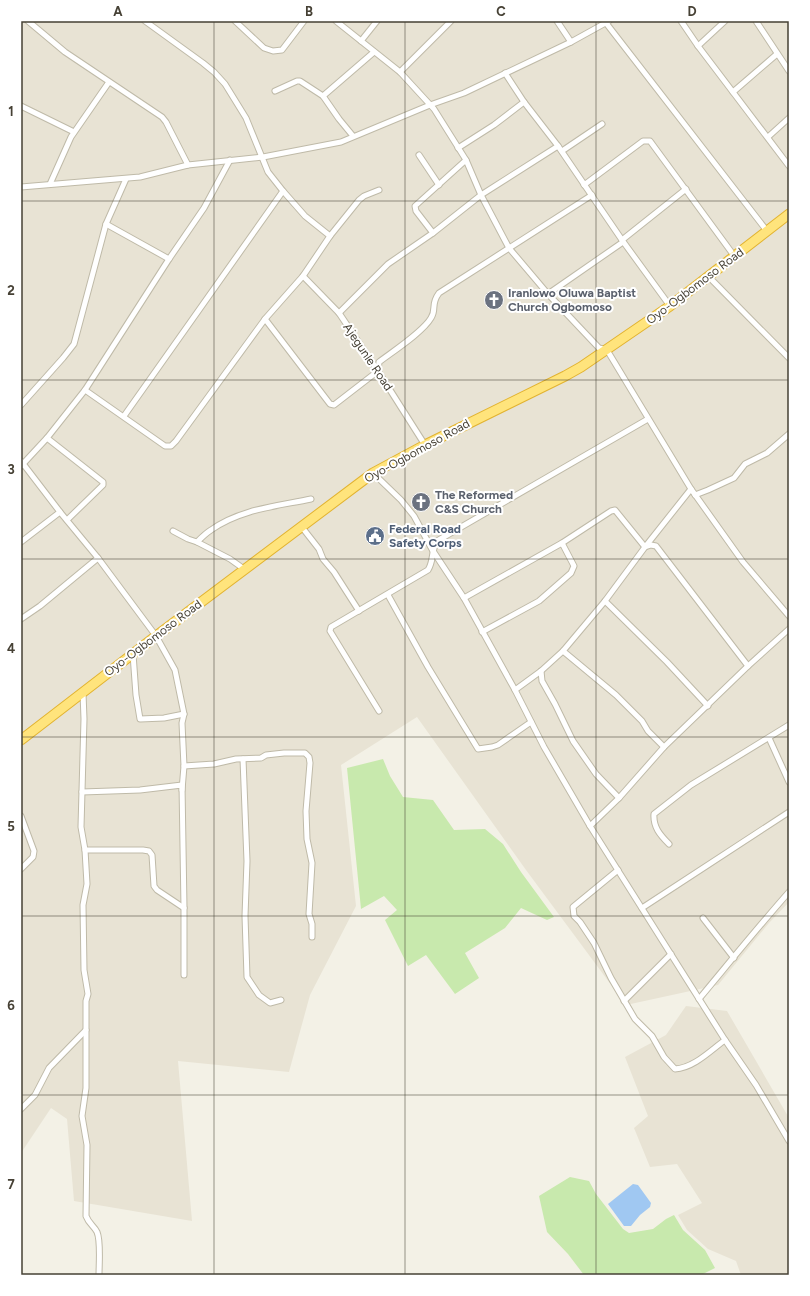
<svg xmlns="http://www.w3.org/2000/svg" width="810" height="1296" viewBox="0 0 810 1296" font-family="Figtree,sans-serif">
<rect width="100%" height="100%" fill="#f3f1e6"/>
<g fill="#e8e3d4">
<path d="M21,21H789V902L769,923L718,985L626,1005L526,870L417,717L341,765L356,906L310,995L289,1072L178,1061L192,1221L74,1201L67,1119L51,1108L21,1153Z"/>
<path d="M686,1006L727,1011L789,1118V1275H741L736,1261L708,1249L687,1230L678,1215L702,1203L677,1164L650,1167L634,1128L648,1116L625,1057L666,1035Z"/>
</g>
<g fill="#c8e9ad">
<path d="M383,759L390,776L403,797L433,800L454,830L485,829L503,844L521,872L554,917L547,920L521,908L505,928L465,953L479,978L455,994L426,955L408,966L385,920L397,910L384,896L361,909L347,768Z"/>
<path d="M570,1177L589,1181L596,1194L623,1229L629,1233L653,1229L666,1219L674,1215L683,1230L705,1250L715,1268L701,1275H584L568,1254L547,1232L539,1196Z"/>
</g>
<path fill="#a0c8f2" d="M633,1184L638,1185L651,1203L650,1207L640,1215L631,1226H624L608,1204Z"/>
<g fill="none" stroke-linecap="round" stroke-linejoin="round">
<defs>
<g id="minor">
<path d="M28,21L65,52L162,117L166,122L188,165"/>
<path d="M145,21L203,63L214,72L225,84L246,118L268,172L283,191L305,216L330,236"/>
<path d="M235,21L264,48L273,51L282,50L304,21"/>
<path d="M336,21L400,72L434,109L466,160L481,195L509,248L548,294L599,348L607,350L691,489L743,562L789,616"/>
<path d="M557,21L571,42"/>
<path d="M681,21L698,46L789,166"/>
<path d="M756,21L789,71"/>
<path d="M606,23L767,231"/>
<path d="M361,41L377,21"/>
<path d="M698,46L725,21"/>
<path d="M400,72L451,21"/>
<path d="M505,73L524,102L558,146L622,240L670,306"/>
<path d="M275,91L297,81H300L323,96L339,119L353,136"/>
<path d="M733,92L777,54"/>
<path d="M323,96L374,52"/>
<path d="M21,106L74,132"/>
<path d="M768,137L789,118"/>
<path d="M458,148L494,125L524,102"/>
<path d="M562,151L602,124"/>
<path d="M419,155L439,185"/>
<path d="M50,184L71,137L109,82"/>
<path d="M584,185L643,141H650L735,257"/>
<path d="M21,187L140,177L188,165L263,157L341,142L430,105L464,93L571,42L609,21"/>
<path d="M106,224L169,259"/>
<path d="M433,233L416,211L415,206L466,160"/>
<path d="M303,276L339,313L378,371L425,445"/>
<path d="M708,276L789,358"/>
<path d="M548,294L623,242L622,240L686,189"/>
<path d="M339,313L388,264L433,233L481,195L558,146"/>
<path d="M265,319L330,404L334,405L378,371L379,362C392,352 423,332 431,318C437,309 430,305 439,293L592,195"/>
<path d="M85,390L165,446H171L176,441L265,319L303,276L330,236L359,200L364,196L379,190"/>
<path d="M21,405L63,358L74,344L106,224L126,179"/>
<path d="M124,416L283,191"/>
<path d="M47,438L103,482V485L67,520"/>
<path d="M21,461L60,512L98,558L156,636L175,670L184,714L182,723L184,766L182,790"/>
<path d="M21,466L47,438L85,390L169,259L204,208L230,160"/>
<path d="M373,473L401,500L414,516L433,551L464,598L515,690L544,747L590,826L725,1040L756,1085L789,1141"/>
<path d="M695,495L708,490L734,478L745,464L767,453L789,434"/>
<path d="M301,526L319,549L323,559L334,572L359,611"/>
<path d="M173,531L188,539L197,542C201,538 206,533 211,530C240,509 278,506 311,499"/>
<path d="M21,542L60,512"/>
<path d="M197,542L230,559L244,569"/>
<path d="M388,595L428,667L478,749L492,747L498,745L531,722"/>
<path d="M464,598L562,543L611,511L615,510L645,547L651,545L656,546L748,666"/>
<path d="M605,601L667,662L708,706"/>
<path d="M21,619L40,606L98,558"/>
<path d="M482,632L539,601L571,573L574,566L562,543"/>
<path d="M563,651L616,695L642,721L648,731L664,747"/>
<path d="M133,654L136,695L140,719L164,718L184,714"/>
<path d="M541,671L542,681L555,704L573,741L596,774L619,798"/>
<path d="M515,690L541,671L563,651L605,601L645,547L691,489"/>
<path d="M83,693L84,719L81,827L85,850L87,884L83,905L84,970L88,994L86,1001V1088L82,1116L87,1145L86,1216C89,1224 94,1226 97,1232C101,1241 99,1264 99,1275"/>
<path d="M379,711L330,631L331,627L428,570C434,561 431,550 437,541L648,419"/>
<path d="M769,738L789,782"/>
<path d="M243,759L247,861L245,916L247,977L259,995L270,1003L281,1000"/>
<path d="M184,766L214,764L236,759L261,758L266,755L284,753H305L309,757L310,763L306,811L307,839L312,863L309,914L312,924V937"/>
<path d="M82,792L140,790L182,785L184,908V975"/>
<path d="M21,816L34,851L33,857L21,869"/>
<path d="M590,826L619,798L664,747L748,666L789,629"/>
<path d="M669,844C660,835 653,827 654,814L691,785L789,725"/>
<path d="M85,850H143L149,851L152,855L154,886L157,890L184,908"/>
<path d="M618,870L573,907L574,916L580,922L594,943L611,978L635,1019L652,1036L664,1057L675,1069C694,1068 711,1050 725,1040"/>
<path d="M642,908L789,812"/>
<path d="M703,918L734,958"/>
<path d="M699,999C729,963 758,927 789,892"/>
<path d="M624,1001L671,954"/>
<path d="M21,1109L35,1095L49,1068L86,1030"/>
</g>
<path id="trunk" d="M21,740L156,636L373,473L425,445L565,376L581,367L670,306L789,214"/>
</defs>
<use href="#minor" stroke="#bfbaa8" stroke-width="7"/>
<use href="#trunk" stroke="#e2b331" stroke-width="11"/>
<use href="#minor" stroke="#fff" stroke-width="5"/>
<use href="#trunk" stroke="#ffe47c" stroke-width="9"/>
</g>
<path fill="none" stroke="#464135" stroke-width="1" stroke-opacity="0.55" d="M214,21V1275M405,21V1275M596,21V1275M21,201H789M21,380H789M21,559H789M21,737H789M21,916H789M21,1095H789"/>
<defs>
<symbol id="church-disc" viewBox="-11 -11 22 22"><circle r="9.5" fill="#6b7280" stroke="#fff"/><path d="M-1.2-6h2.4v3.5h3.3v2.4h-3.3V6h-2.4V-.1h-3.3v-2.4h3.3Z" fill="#fff"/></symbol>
<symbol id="civic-disc" viewBox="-11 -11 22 22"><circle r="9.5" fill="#5c6f8a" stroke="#fff"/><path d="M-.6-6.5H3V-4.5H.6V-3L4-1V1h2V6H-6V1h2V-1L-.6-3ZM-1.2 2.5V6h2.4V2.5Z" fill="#fff"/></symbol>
</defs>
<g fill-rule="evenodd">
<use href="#church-disc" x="483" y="289" width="22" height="22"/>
<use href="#church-disc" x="410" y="491" width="22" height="22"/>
<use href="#civic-disc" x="364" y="525" width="22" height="22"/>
</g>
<g text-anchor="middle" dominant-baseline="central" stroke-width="4" stroke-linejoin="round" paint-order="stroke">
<g font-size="12" fill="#464135" stroke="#fff">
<text transform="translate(695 286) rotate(-37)">Oyo-Ogbomoso Road</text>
<text transform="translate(368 357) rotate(56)">Ajegunle Road</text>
<text transform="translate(417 451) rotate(-29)">Oyo-Ogbomoso Road</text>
<text transform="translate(153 638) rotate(-37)">Oyo-Ogbomoso Road</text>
</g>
<g font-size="12" font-weight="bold" fill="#5b616d" stroke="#fff" text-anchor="start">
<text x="508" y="293">Iranlowo Oluwa Baptist<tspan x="508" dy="14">Church Ogbomoso</tspan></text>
<text x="435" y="495">The Reformed<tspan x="435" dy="14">C&amp;S Church</tspan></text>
</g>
<g font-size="12" font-weight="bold" fill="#4e5e75" stroke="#fff" text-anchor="start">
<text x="389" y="529">Federal Road<tspan x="389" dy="14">Safety Corps</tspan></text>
</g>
</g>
<rect width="810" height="1296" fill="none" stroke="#ffffff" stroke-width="44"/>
<rect x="22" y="22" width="766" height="1252" fill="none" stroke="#464135" stroke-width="1.5"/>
<g font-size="13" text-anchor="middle" font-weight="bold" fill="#464135">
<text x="118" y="16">A</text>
<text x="309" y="16">B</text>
<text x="501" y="16">C</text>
<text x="692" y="16">D</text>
<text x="11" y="116">1</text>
<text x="11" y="295">2</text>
<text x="11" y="474">3</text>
<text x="11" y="653">4</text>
<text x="11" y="831">5</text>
<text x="11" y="1010">6</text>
<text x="11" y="1189">7</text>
</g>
</svg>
